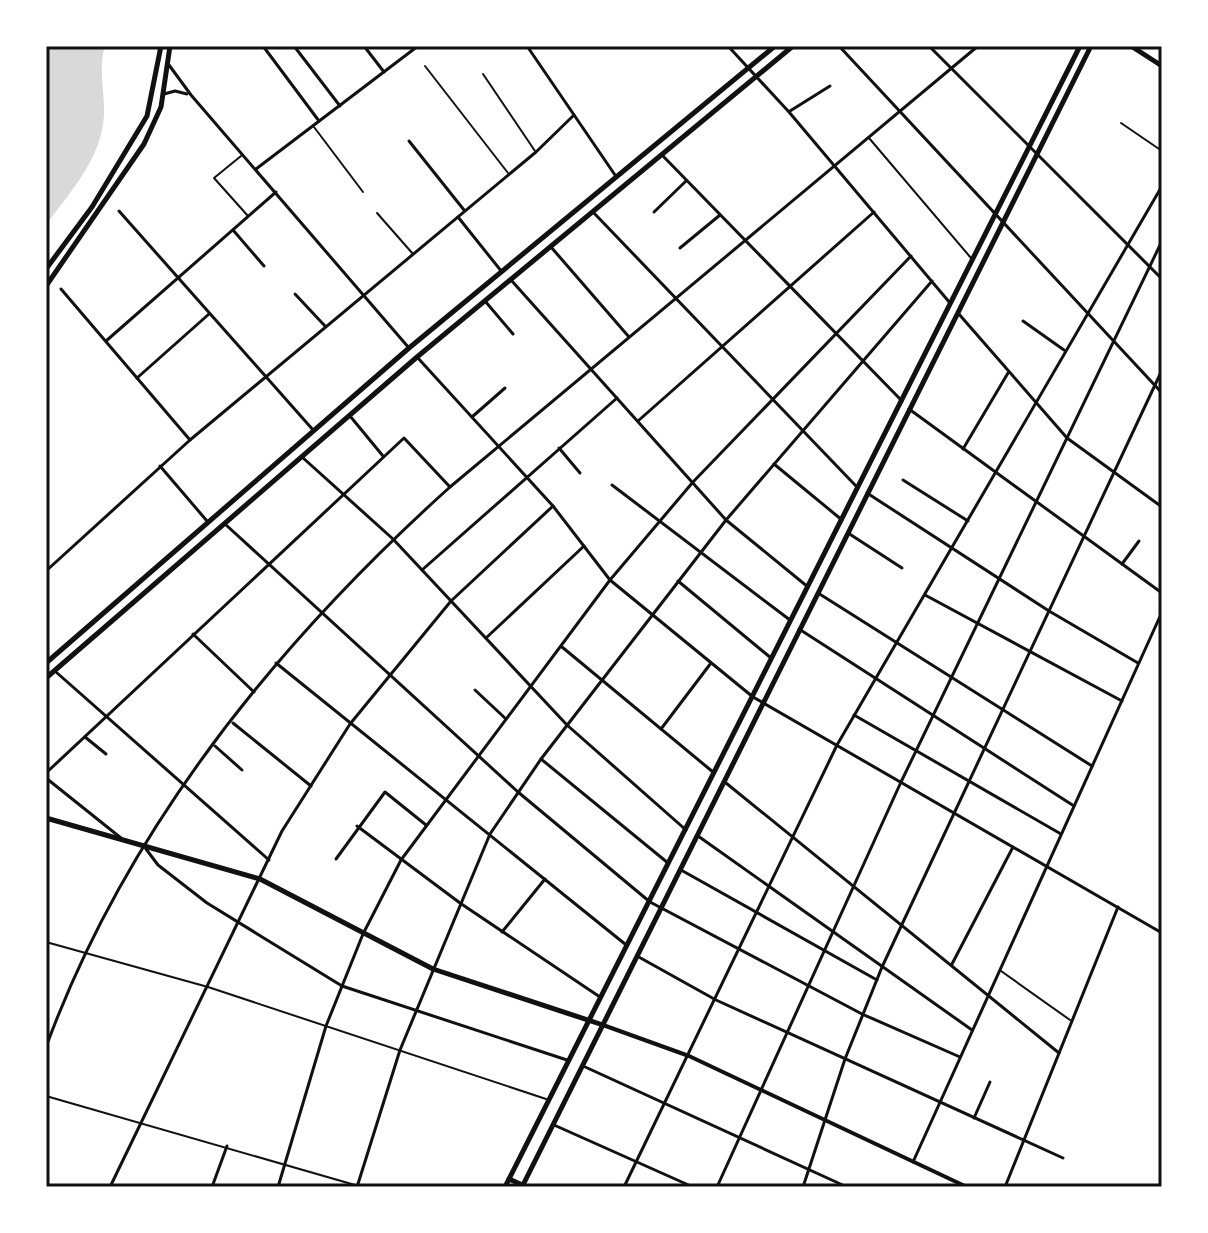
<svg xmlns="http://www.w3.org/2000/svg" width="1208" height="1233" viewBox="0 0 1208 1233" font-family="Commissioner,sans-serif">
<rect width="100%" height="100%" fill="#fff"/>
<path fill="#d9d9d9" d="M46,46H105C98,68 105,92 104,115C102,158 70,192 46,225Z"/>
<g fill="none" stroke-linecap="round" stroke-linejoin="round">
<g stroke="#111" stroke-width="2">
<path d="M425,66L508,173"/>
<path d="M483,74L535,151"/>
<path d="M1121,123L1162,151"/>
<path d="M314,127L363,192"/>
<path d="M869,138L971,258"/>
<path d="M241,156L214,178L248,216"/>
<path d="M377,213L413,254"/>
<path d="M46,942L208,987L546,1099"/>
<path d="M1001,971L1070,1020"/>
<path d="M46,1096L362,1187"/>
</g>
<g stroke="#111" stroke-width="3">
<path d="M263,46L319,121"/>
<path d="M294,46L340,106"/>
<path d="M364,46L384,72"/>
<path d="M527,46L615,175"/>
<path d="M728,46L789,112L950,303"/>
<path d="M839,46L1162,393"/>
<path d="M929,46L1162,279"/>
<path d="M169,65L191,95L409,348"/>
<path d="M164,94L175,91L187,94"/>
<path d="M790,111L830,86"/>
<path d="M409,141L464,210"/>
<path d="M662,155L902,401"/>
<path d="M256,169L418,46"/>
<path d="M119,211L314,431"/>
<path d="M593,212L856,486"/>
<path d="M654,212L686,181"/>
<path d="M458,217L502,272"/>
<path d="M233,230L264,266"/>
<path d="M551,247L629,337"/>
<path d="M680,248L720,215"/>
<path d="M511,280L726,520L808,587"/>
<path d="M61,289L190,440"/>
<path d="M295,294L325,326"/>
<path d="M485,301L513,334"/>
<path d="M958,313L1067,438L1162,507"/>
<path d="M1023,321L1064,350"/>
<path d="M106,341L276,192"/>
<path d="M417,357L553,506L610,580L753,697L1162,933"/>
<path d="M137,378L209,314"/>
<path d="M909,409L1162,593"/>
<path d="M350,416L383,456"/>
<path d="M472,417L505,388"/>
<path d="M638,421L874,212"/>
<path d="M559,448L580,473"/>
<path d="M963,449L1008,373"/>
<path d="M302,457L393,539L567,725L686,830"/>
<path d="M774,464L842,520"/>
<path d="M160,466L207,521"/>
<path d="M903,480L968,521"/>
<path d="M612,485L790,620"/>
<path d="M867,493L1049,611L1138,663"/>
<path d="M225,524L518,792L650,902L862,1014L960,1057"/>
<path d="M848,533L902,568"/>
<path d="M1122,564L1139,541"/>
<path d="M422,570L617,398"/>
<path d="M46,571L190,440L536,152L574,115"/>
<path d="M678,581L771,658"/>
<path d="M818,593L1092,766"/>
<path d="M925,595L1122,701"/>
<path d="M799,629L1074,806"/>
<path d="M193,634L254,692"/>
<path d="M486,638L584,546"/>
<path d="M562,647L713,772"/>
<path d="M276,663L625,944"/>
<path d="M56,672L269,860"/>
<path d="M475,690L506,719"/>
<path d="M854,715L1061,834"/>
<path d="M233,723L311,786"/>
<path d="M661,729L711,663"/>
<path d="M85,737L106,754"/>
<path d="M215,746L242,770"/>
<path d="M541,759L668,863"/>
<path d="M46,773L404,438L450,487"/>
<path d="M46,778L121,838"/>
<path d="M726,783L1059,1053"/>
<path d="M357,826L460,903L600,997"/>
<path d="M698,836L972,1030"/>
<path d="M146,849L158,865L207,903L342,986L567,1060"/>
<path d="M336,859L385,792L426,825"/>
<path d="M681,870L877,980"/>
<path d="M502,932L545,879"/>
<path d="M637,956L716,1000L1063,1158"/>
<path d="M952,964L1013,847"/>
<path d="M46,1047C126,829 279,641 450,487L978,46"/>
<path d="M583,1066L847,1187"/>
<path d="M974,1118L990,1082"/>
<path d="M554,1125L693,1187"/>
<path d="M913,1162L1162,612"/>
<path d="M110,1187L282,831L350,724L451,601L553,506"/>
<path d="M212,1187L227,1146"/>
<path d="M278,1187L326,1026L363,934L401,860L610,580L693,482L911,256"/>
<path d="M357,1187L400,1050L490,834L541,759L726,520L932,281"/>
<path d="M624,1187L837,745L1162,186"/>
<path d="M717,1187L901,782L1162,241"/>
<path d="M803,1187L845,1059L882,967L1162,370"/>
<path d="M1005,1187L1118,907"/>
</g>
<path stroke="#111" stroke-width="4" d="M603,1025L689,1056L967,1187"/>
<g stroke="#111" stroke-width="5">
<path d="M1131,46L1162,66"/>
<path d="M46,269L92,207L147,116L161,46"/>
<path d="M46,286L144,144L161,107L170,46"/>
<path d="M46,663L409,348L775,46"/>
<path d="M46,678L417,357L793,46"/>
<path d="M46,818L260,879L433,969L603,1025"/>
<path d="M509,1179L527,1187"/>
<path d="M505,1187L1080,46"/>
<path d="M522,1187L1091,46"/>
</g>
</g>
<rect width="1208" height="1233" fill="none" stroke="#ffffff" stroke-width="96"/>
<rect x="48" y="48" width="1112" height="1137" fill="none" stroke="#111" stroke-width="3"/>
</svg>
